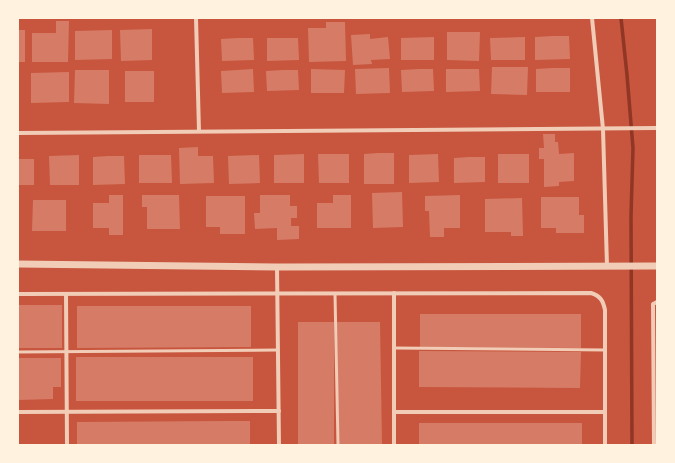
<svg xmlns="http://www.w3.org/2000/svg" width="675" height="463" viewBox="0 0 675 463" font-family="Barlow,sans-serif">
<rect width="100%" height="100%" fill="#c8553d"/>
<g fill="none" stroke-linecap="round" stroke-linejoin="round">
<path stroke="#8f3625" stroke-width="3.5" d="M621,18L627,75L633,148L631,216L632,445"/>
</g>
<g fill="#d67c66">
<path d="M56,21H69L68,62H32V33H56Z"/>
<path d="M326,22H345L346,61L309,62L308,28H326Z"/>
<path d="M152,29V60L121,61L120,30Z"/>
<rect x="18" y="30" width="7" height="32"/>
<path d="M112,30V59L75,60V31Z"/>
<path d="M447,32H480L479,61L447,60Z"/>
<path d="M370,34V39L388,37L390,59L371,60L372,64L353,65L351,35Z"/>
<path d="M553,36H569L570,59L535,60V37Z"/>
<path d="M434,37V60H401V38Z"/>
<path d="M525,37V60H491L490,38Z"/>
<path d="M238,38H253L254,60L222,61L221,39Z"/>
<path d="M267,38H298L299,60L267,61Z"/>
<path d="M492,67H528L527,95L491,94Z"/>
<path d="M389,68L390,93L356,94L355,69Z"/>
<path d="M552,68H570V92H536V69Z"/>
<path d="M253,69L254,92L222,93L221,71Z"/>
<path d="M311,69L345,70L344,93H311Z"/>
<path d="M419,69H433L434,91L402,92L401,70Z"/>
<path d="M446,69H479L480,91L446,92Z"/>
<path d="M75,70H109V104L74,103Z"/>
<path d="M283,70H298L299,90L267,91L266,71Z"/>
<rect x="125" y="71" width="29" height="31"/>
<path d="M69,72V102L31,103V73Z"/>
<path d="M543,134H555V142H558L559,154L574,153V181L559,182V186L544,187V159H539V148H544Z"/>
<path d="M198,147V156H213L214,183L180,184L179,148Z"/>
<path d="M378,153H394V184H364V154Z"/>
<path d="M304,154V183H274V155Z"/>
<path d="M318,154H349V183H319Z"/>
<path d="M438,154L439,182L409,183V155Z"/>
<rect x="498" y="154" width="31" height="29"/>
<path d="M79,155V185H50L49,156Z"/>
<path d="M139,155H171L172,183H139Z"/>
<path d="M259,155L260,183L229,184L228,156Z"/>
<path d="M108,156H124L125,184L93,185V157Z"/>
<path d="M469,157H485V182L454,183V158Z"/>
<rect x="18" y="159" width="16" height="26"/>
<path d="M402,192L403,227L373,228L372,193Z"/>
<path d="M109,195H123V235H109V228H93V203H109Z"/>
<path d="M142,195H179L180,229H147V207H142Z"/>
<path d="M260,195H290V206H297V218H291V226H299V239L277,240V228L255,229L254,213H260Z"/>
<path d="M333,195H351V228H317V203H333Z"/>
<path d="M460,195V228H444V237H430L429,211H425V196Z"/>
<path d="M206,196H245V234H220V227H206Z"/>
<path d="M541,197H579V215H584V233H556V228H541Z"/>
<path d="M522,198L523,236H511V232H485V199Z"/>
<path d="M33,200H66V231H32Z"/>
<rect x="18" y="305" width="44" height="43"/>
<path d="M77,306H251V347L77,348Z"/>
<path d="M420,314H581V348L420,347Z"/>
<rect x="298" y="322" width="36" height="123"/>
<path d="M337,322H380L382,445H338Z"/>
<path d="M419,351L581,352L580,388L419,387Z"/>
<rect x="76" y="357" width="177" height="44"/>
<path d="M18,358H61V387H53V399L18,400Z"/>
<path d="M226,421H250V445H77V422Z"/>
<rect x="419" y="423" width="163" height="22"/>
</g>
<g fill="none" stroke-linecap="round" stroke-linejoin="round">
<g stroke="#f1ccb7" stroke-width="3">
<path d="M335,294L338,445"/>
<path d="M394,348L605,350"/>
<path d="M18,352L278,350"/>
</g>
<g stroke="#f1ccb7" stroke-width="4">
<path d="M196,18L199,131"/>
<path d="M592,18L603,129L607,266"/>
<path d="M18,133L657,128"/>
<path d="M277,267L279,445"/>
<path d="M18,294L591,293C600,296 603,300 605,310V445"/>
<path d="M66,294L67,445"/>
<path d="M18,412L279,411"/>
<path d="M394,412H605"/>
<path d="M394,445V293"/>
<path d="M654,445L653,304L657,302"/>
</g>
<path stroke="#f1ccb7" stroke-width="7" d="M18,264L277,267L657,266"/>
</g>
<rect width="675" height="463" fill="none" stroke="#fff3e0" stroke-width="38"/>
</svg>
